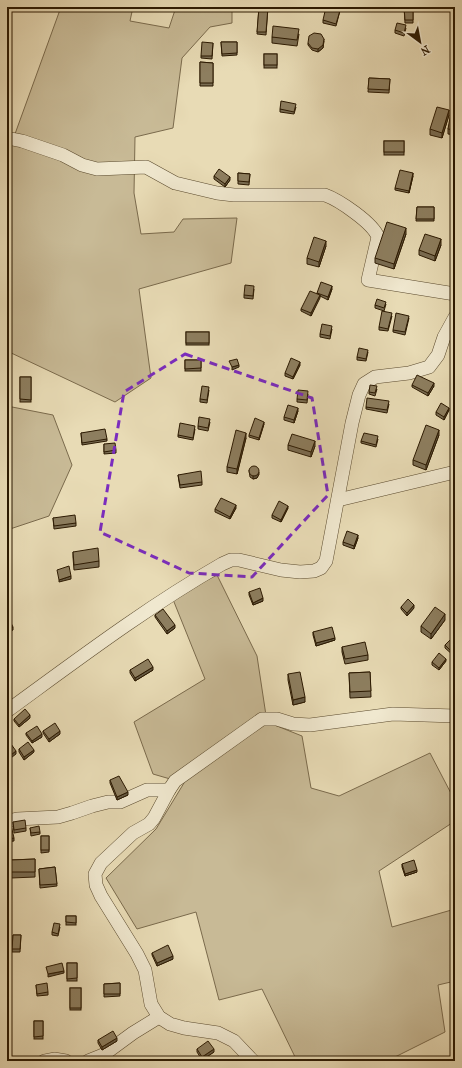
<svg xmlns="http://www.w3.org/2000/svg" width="462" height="1068" viewBox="0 0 462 1068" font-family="'IM FELL French Canon',serif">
<rect width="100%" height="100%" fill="#e8dbb5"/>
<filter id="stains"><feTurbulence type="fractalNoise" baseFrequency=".005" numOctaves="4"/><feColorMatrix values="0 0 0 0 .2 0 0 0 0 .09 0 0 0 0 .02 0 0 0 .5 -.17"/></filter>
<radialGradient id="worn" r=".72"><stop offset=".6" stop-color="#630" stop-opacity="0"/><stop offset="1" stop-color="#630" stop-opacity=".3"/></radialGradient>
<g fill="#c8ba96" stroke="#7a6a4c">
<path d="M61,7H133L130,21L169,28L176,7H232V23L210,27L182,58L173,128L135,137L134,193L141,234L174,232L183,219L237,218L231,263L139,289L151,378L115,402L7,351V156Z"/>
<path d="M7,406L53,415L72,465L49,516L7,530Z"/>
<path d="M217,575L257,656L267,722L302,736L311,788L339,796L430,753L455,801V821L379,871L392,927L455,909V981L438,985L445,1032L387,1061H297L262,989L219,1000L196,912L137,929L106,878L156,829L184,783L153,774L134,722L205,679L172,597Z"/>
</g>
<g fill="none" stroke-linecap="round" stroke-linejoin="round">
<defs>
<g id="street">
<path d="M7,138L22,141L63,155L82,165L97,169L146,167L175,183L217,193L234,195H325C339,200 373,223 378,237L368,280L455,294"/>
<path d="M338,500L455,472"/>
<path d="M7,711C77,660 147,607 222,564L231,560H239L281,570L300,572L314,571L321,568L326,561L352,423L359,395L364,384L375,377L409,373L429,367L438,355L444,337L455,317"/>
<path d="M7,821L17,819L58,817L72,813L92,806L108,802H120L147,790H169"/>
<path d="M44,1061L54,1059L66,1061"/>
<path d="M88,1061L103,1055L133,1033L159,1017"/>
<path d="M253,1061L234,1041L218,1033L184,1028L170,1024L159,1017L151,1004L145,970L137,954L101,896L96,885L95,874L101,863L133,833L149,824L154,818L169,790L175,781L262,719H277L293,724L310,725L393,714L455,716"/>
</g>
</defs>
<use href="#street" stroke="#5a4a2e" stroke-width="14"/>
<use href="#street" stroke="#f0e8cf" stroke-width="13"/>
</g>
<g fill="#796c52" stroke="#2b1901">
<path d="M259,7H268L266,35L257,34Z"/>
<path d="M300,7H313L312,9L305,10Z"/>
<path d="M341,7L336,26L323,23V20Z"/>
<path d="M404,7H413V23H405Z"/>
<path d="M406,28L404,36L395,33V30Z"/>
<path d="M299,34L297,46L272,43V37Z"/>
<path d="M324,41L323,48L318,52L312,50L308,45V43Z"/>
<path d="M221,42H237V55L222,56Z"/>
<path d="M213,43L212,59L201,58V56Z"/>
<rect x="264" y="54" width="13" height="14"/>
<path d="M200,62L213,63V86H200Z"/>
<path d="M369,78L390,79L389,93L368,92Z"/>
<path d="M455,106V135L448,134V129Z"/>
<path d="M296,107L294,114L280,112V109Z"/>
<path d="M449,115L442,138L430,135V129Z"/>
<rect x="384" y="141" width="20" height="14"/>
<path d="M238,173L250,174L249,185L238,184Z"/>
<path d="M214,176L230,180L225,187L214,179Z"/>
<path d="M413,176L409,193L395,190V188Z"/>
<path d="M417,207H434V221H416Z"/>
<path d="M406,234L394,269L375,263V258Z"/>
<path d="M441,245L435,261L419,255V250Z"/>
<path d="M326,246L319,267L307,264V258Z"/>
<path d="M254,289L253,299L244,298V295Z"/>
<path d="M332,289L328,300L320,296L311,316L301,311V309L317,294V293Z"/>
<path d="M386,304L384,311L375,308V305Z"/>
<path d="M392,316L388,331L379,330V327Z"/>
<path d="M409,318L405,335L393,332V330Z"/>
<path d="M332,329L330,339L320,337V334Z"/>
<rect x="186" y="332" width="23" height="13"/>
<path d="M368,352L366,361L357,360V357Z"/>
<rect x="185" y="360" width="16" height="11"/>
<path d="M300,365L293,379L285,376V373Z"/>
<rect x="20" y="377" width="11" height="25"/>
<path d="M412,385L434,386L428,396L412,387Z"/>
<path d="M377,389L375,396L369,394V392Z"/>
<path d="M209,390L207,403L200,402V399Z"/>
<path d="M308,394L307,403L297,402V399Z"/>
<path d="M389,404L387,413L366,409V407Z"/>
<path d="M449,410L444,420L436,415V412Z"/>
<path d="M298,411L294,423L284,420V417Z"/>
<path d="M210,422L208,431L198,429V426Z"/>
<path d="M264,424L259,440L249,437V435Z"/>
<path d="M195,429L193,440L178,437V435Z"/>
<path d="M81,433L107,439V441L82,445Z"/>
<path d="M439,435L426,470L413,465V460Z"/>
<path d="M246,438L237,474L227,472V467Z"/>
<path d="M378,439L376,447L361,443V441Z"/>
<path d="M104,444L116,450V453L104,454Z"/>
<path d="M288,445L315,446L311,457L288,450Z"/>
<path d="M249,470L259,474L257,478L253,479L250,477Z"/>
<path d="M178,475L202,482V485L180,488Z"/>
<path d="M236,508L230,519L215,512V509Z"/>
<path d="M288,508L281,522L272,518V515Z"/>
<path d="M53,518L76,523V526L54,529Z"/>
<path d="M358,538L354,549L343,545V542Z"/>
<path d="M73,552L99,561V567L74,570L73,557Z"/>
<path d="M249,592L263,601L253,605L249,595Z"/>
<path d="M401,607L414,608L407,616L401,609Z"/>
<path d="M155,615L175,628L167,634L155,617Z"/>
<path d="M445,620L431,639L421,632V626Z"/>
<path d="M313,632L335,640L316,646L313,635Z"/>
<path d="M455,635L453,655L445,648V645Z"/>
<path d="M342,647L368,655V660L345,664L342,652Z"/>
<path d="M446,661L439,670L432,665V662Z"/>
<path d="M130,670H153L135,681L130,673Z"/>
<path d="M370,672L371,697L350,698L349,673Z"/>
<path d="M288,674L305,702L293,705L288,680Z"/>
<path d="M30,718L19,727L14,721V719Z"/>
<path d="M43,731L60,734L49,742L43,733Z"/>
<path d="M26,733L42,737L32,743L26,735Z"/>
<path d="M19,749L34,752L24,760L19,752Z"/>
<path d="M110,780L128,795L117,800L110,783Z"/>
<path d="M13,822L26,828V831L14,833Z"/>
<path d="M30,828L40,832V834L31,836Z"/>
<path d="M41,836H49V852L41,853Z"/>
<path d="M35,859V877L11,878V860Z"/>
<path d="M402,864L417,872L405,876L402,867Z"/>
<path d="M55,867L57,886L40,888L39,869Z"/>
<rect x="66" y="916" width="10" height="9"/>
<path d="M60,927L58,936L52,935V932Z"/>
<path d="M13,935H21L20,952H12Z"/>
<path d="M152,953L173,959L157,966L152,955Z"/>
<rect x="67" y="963" width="10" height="18"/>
<path d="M120,983V996L104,997V984Z"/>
<path d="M36,985L48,992V995L37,996Z"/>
<rect x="70" y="988" width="11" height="22"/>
<rect x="34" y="1021" width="9" height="18"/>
<path d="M98,1040L117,1041L102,1050L98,1043Z"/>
<path d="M197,1049L214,1052L202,1060L197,1052Z"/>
</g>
<g fill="#635842" stroke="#2b1901">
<path d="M309,7H313L312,9L305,10V8Z"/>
<path d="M324,39L323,48L318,52V49Z"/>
<path d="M449,110V115L442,138V133Z"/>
<path d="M413,173V176L409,193V191Z"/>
<path d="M230,177V180L225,187V184Z"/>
<path d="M406,228V234L394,269V264Z"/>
<path d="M441,239V245L435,261V256Z"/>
<path d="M326,241V246L319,267V262Z"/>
<path d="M332,286V289L328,300V297Z"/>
<path d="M320,295V298L311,316V313Z"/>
<path d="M300,362V365L293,379V377Z"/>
<path d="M239,365V367L232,370V367Z"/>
<path d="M434,383V386L428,396V393Z"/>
<path d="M298,408V411L294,423V420Z"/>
<path d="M449,408V410L444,420V417Z"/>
<path d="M264,422V424L259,440V438Z"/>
<path d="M439,430V435L426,470V465Z"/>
<path d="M246,433V438L237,474V469Z"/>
<path d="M315,441V446L311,457V452Z"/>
<path d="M259,472V474L257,478L253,479V476Z"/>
<path d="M236,505V508L230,519V517Z"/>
<path d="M288,506V508L281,522V520Z"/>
<path d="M358,535V538L354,549V546Z"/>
<path d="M71,576V579L59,582V580Z"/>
<path d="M263,598V601L253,605V603Z"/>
<path d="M414,605V608L407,616V613Z"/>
<path d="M445,614V620L431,639V634Z"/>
<path d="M175,625V628L167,634V631Z"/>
<path d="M13,627V630L7,633V630Z"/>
<path d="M335,638V640L316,646V643Z"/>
<path d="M455,650V653L453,655V653Z"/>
<path d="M446,659V661L439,670V668Z"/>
<path d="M153,667V670L135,681V678Z"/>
<path d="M305,697V702L293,705V700Z"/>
<path d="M30,715V718L19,727V725Z"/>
<path d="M60,731V734L49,742V739Z"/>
<path d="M42,734V737L32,743V741Z"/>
<path d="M34,750V752L24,760V757Z"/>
<path d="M16,751V754L7,761V758Z"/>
<path d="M128,792V795L117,800V797Z"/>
<path d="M14,838V841L7,842V839Z"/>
<path d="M417,870V872L405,876V874Z"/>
<path d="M173,956V959L157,966V963Z"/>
<path d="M64,971V973L48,977V974Z"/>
<path d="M117,1038V1041L102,1050V1047Z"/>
<path d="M214,1049V1052L202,1060V1057Z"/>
</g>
<g fill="#8d7e5f" stroke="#2b1901">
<path d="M259,7H268L266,32H257Z"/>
<path d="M326,7H341L336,24L323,20Z"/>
<path d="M404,7H413V20H405Z"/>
<path d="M397,23L406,25L404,33L395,30Z"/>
<path d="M273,26L299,29L297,40L272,37Z"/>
<path d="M314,33L321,34L324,39L323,45L318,49L312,48L308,43L309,36Z"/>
<path d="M202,42L213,43L212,56H201Z"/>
<path d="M221,42H237V53L222,54Z"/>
<rect x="264" y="54" width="13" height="11"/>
<path d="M200,62L213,63V83H200Z"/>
<path d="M369,78L390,79L389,90L368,89Z"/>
<path d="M281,101L296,104L294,112L280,109Z"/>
<path d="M452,106H455V130L448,129Z"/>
<path d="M437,107L449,110L442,133L430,129Z"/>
<rect x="384" y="141" width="20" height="11"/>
<path d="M219,169L230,177L225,184L214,176Z"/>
<path d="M400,170L413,173L409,191L395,188Z"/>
<path d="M238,173L250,174L249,182L238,181Z"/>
<path d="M417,207H434V219H416Z"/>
<path d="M387,222L406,228L394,264L375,258Z"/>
<path d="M425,234L441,239L435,256L419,250Z"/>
<path d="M314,237L326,241L319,262L307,258Z"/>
<path d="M321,282L332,286L328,297L317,293Z"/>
<path d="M245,285L254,286L253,296L244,295Z"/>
<path d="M310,291L320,295L311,313L301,309Z"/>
<path d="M377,299L386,302L384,308L375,305Z"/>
<path d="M382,311L392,313L388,329L379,327Z"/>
<path d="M396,313L409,316L405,332L393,330Z"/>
<path d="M322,324L332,326L330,336L320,334Z"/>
<rect x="186" y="332" width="23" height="11"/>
<path d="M359,348L368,350L366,359L357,357Z"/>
<path d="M291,358L300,362L293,377L285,373Z"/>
<path d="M237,359L239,365L232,367L229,361Z"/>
<path d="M185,360H201V368L185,369Z"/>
<path d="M417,375L434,383L428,393L412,385Z"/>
<path d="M20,377H31V400L20,399Z"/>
<path d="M370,385L377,386L375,393L369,392Z"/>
<path d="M202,386L209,387L207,400L200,399Z"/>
<path d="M298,390L308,391L307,400L297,399Z"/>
<path d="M367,398L389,401L387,410L366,407Z"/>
<path d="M441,403L449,408L444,417L436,412Z"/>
<path d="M288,405L298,408L294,420L284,417Z"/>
<path d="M199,417L210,419L208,428L198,426Z"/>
<path d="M255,418L264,422L259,438L249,435Z"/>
<path d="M180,423L195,426L193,438L178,435Z"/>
<path d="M426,425L439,430L426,465L413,460Z"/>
<path d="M105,429L107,439L82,443L81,433Z"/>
<path d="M236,430L246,433L237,469L227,467Z"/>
<path d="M364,433L378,436L376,445L361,441Z"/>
<path d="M292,434L315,441L311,452L288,445Z"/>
<path d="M115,443L116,450L104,452V444Z"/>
<circle cx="254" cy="471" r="5"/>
<path d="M201,471L202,482L180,485L178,475Z"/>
<path d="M221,498L236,505L230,517L215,509Z"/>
<path d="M279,501L288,506L281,520L272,515Z"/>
<path d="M75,515L76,523L54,526L53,518Z"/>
<path d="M347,531L358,535L354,546L343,542Z"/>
<path d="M98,548L99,561L74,565L73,552Z"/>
<path d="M69,566L71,576L59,580L57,570Z"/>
<path d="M260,588L263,598L253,603L249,592Z"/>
<path d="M408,599L414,605L407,613L401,607Z"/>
<path d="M435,607L445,614L431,634L421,626Z"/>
<path d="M163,609L175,625L167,631L155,615Z"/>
<path d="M7,615L13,627L7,630Z"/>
<path d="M332,627L335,638L316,643L313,632Z"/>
<path d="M455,635V650L453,653L445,645Z"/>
<path d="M365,642L368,655L345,659L342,647Z"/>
<path d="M439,653L446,659L439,668L432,662Z"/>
<path d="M148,659L153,667L135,678L130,670Z"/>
<path d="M300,672L305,697L293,700L288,674Z"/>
<path d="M370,672L371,691L350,692L349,673Z"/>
<path d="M25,709L30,715L19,725L14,719Z"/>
<path d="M55,723L60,731L49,739L43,731Z"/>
<path d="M37,726L42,734L32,741L26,733Z"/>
<path d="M28,742L34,750L24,757L19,749Z"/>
<path d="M11,744L16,751L7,758V747Z"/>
<path d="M119,776L128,792L117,797L110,780Z"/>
<path d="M25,820L26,828L14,830L13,822Z"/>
<path d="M10,821L14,838L7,839V822Z"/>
<path d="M39,826L40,832L31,833L30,828Z"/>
<rect x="41" y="836" width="8" height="14"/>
<path d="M35,859V872H11V860Z"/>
<path d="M414,860L417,870L405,874L402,864Z"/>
<path d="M55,867L57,884L40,885L39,869Z"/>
<path d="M66,916H76V923L66,922Z"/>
<path d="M54,923L60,924L58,934L52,932Z"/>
<path d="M13,935H21L20,949H12Z"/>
<path d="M168,945L173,956L157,963L152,953Z"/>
<path d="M62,963L64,971L48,974L46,967Z"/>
<path d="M67,963H77V978L67,979Z"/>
<path d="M47,983L48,992L37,994L36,985Z"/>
<path d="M120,983V994H104V984Z"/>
<rect x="70" y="988" width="11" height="20"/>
<path d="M34,1021H43V1036L34,1037Z"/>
<path d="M113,1031L117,1038L102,1047L98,1040Z"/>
<path d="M208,1041L214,1049L202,1057L197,1049Z"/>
</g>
<path fill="none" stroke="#7b2cbf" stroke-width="3" stroke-dasharray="8 5" stroke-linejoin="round" d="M185,354L312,398L328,495L252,577L189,573L100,532L124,392Z"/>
<rect width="462" height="1068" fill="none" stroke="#e8dbb5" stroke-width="24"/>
<rect x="8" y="8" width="446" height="1052" fill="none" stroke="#2b1901" stroke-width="2"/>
<rect x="12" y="12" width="438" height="1044" fill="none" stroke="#2b1901"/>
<g transform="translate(420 42) rotate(148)" stroke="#f0e8cf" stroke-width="3" paint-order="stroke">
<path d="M0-3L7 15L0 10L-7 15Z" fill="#2b1901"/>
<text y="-6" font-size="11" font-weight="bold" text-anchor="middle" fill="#2b1901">N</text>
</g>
<rect width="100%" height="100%" filter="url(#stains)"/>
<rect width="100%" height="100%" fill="url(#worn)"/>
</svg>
